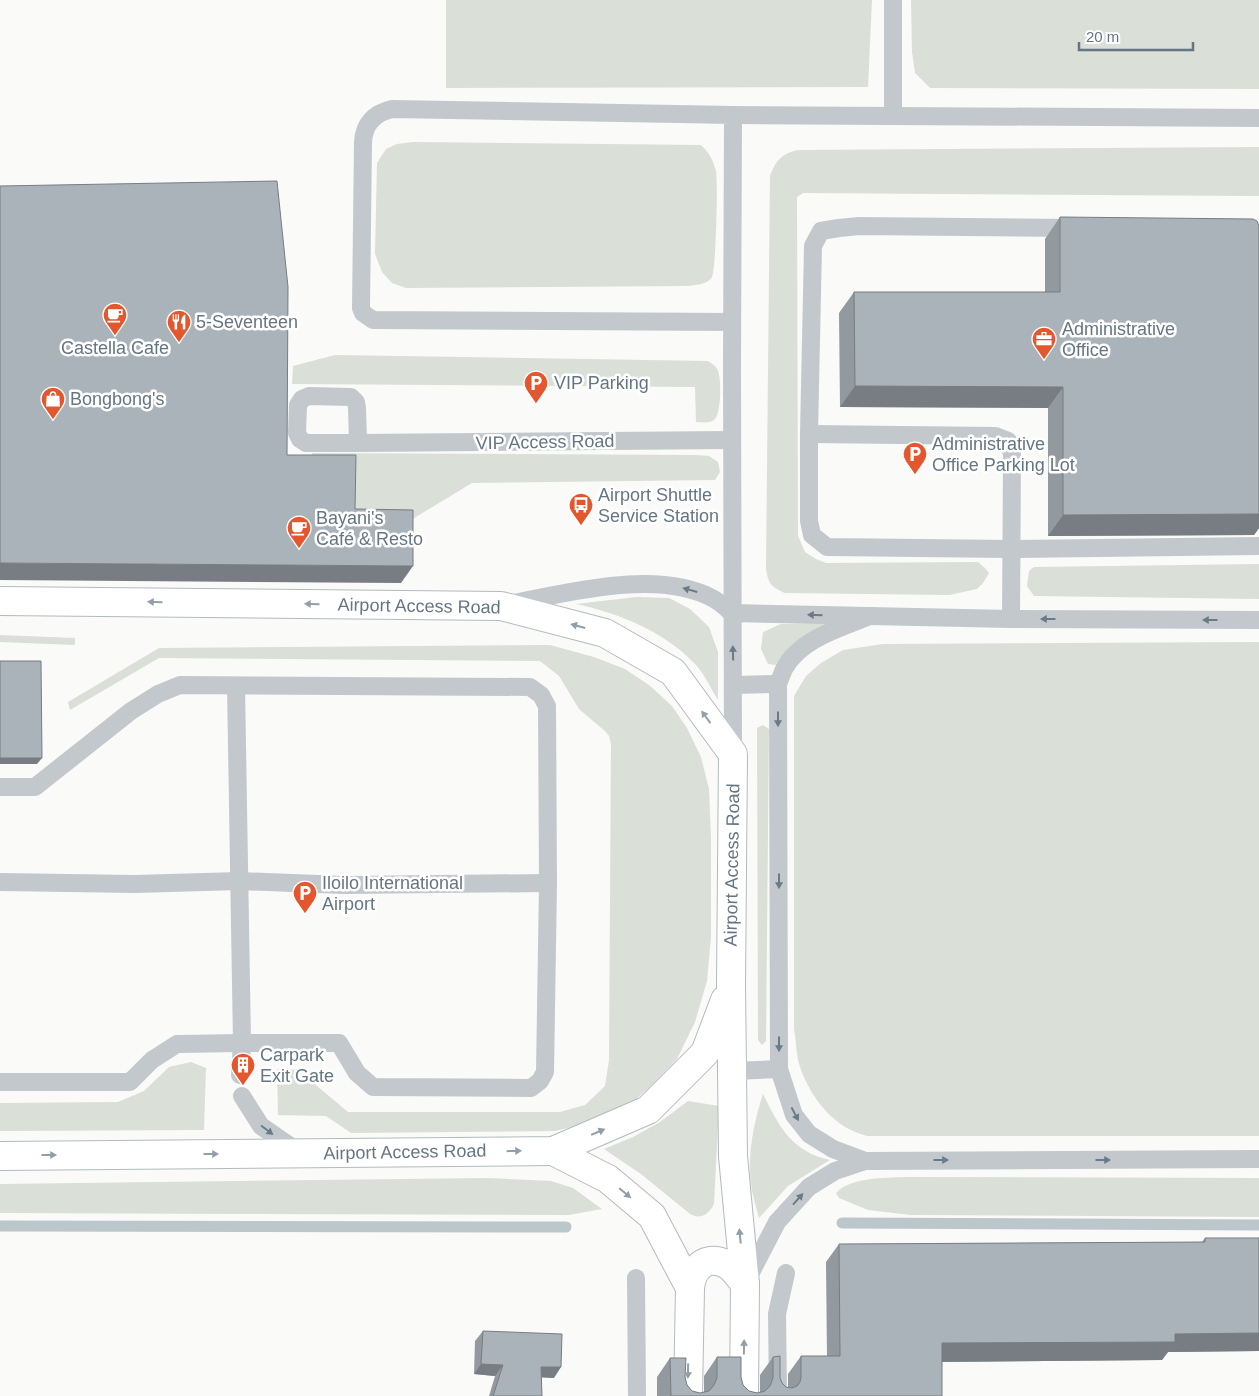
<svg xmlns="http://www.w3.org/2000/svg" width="1259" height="1396" viewBox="0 0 1259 1396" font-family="Helvetica,sans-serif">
<rect width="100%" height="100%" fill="#fafaf8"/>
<g fill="#dadfd7">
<path d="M446,0H872L868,87L446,88Z"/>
<path d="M911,0H1259V89L930,88L915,73L912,52Z"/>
<path d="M413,142L701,145C710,154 712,158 716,171C718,182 716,269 712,277C707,285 695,285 687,286L406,288L392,283L382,272L375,254L377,163L386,149L397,144Z"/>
<path d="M1259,147V196L803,193L797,197L798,536L805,552L816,559L826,563L978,562L985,568L989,573L983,583L977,589L949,595L785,593C771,587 768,583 766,568L770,176C776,160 782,153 799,150Z"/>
<path d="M335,355L708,361C711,363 716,366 717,369C722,376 721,413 715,419C710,424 702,422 696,422L695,387L292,384L293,366Z"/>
<path d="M312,453L696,455L709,456L718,462L720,472L715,480L472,483L401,526H343L311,472Z"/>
<path d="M1259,564V599L1034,596L1027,586L1029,571L1034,567Z"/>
<path d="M636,597L669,598L690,609L709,627L718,652V700C711,689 705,674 695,664C665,632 619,613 576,604Z"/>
<path d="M834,623L787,652L775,665L768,664L761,649L763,632L781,624Z"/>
<path d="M0,635L75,638V645L0,642Z"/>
<path d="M1259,642V1136H867C861,1134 854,1132 849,1129C824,1116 805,1087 798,1060C796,1050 796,1039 794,1029V696L806,676L821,663L843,650L883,644Z"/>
<path d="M550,645L594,657L625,669L649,685L672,706L687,728L701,757L709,789L711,838V937L707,981L695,1022L677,1059L651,1086L625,1109L593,1122L555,1131L351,1133L326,1116L278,1115L277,1069L298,1070L348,1112H560L585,1105L605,1086L609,1060L611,744L609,736L605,731L579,709L559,676L540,661L159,658L70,710L68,702L159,648Z"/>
<path d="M763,725L769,729L766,1041L762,1045L758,1040L757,728Z"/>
<path d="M191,1062L206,1068L204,1130L0,1131V1103L118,1102L144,1091L169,1067Z"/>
<path d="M763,1094C774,1116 785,1140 808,1152C814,1156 823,1158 830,1160L788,1186L759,1218C755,1203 750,1187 750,1172C749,1145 755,1119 763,1094Z"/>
<path d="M688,1101L719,1106L714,1204C709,1214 701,1220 690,1214L641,1174L604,1149L633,1137L660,1122Z"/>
<path d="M905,1177L1259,1178V1217L911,1215L868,1210L839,1198L836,1193C850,1177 885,1178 905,1177Z"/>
<path d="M487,1178L551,1181L573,1188L602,1209L569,1215L0,1213V1184Z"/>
</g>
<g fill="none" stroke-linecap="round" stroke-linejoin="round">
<g stroke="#bbc7cb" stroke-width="11">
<path d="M842,1223L1259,1225"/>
<path d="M0,1226L566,1227"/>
</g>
<defs>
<g id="secondary">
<path d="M0,601L501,606L605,633L673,672L733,754L731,985L733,1156L745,1284L744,1396"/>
<path d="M553,1151L608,1179L652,1216L690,1288"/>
<path d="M0,1156L553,1151L648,1110L705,1053L725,1000"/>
<path d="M688,1396L690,1288C692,1268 706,1254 726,1264C734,1268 739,1277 745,1284"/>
</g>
</defs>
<use href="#secondary" stroke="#b3babf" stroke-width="30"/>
<g stroke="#c3c8cc" stroke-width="18">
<path d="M733,115L1259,118"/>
<path d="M893,116V0"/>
<path d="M1076,228L859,226L839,228L821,231L813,246L809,434V521L812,535L827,547L1011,549L1259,546"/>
<path d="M732,322L373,320L363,313L361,308L363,142C364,124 374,113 392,109L733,115L732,369L733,754"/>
<path d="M809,434L995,436L1008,441L1012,454L1011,619"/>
<path d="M358,443L357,408L356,402L351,397L309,396L302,399L298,405L297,433L300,439L306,443H358L732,440"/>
<path d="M508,604C568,593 658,568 714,599C721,603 727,609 732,613L1011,619L1259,620"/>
<path d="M870,616C840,628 800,639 784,669C782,674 780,679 778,684L779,1069L794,1115L809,1134L833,1149L865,1161L1259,1159"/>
<path d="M733,685L778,684"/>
<path d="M236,686L242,1043L240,1075"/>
<path d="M0,787H35L131,711L158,694L180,685L530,687L541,695L547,706L548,883L545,1072L540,1081L531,1088L373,1087L357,1073L339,1043H242L177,1044L152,1060L130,1082H0"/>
<path d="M0,882L135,884L239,881L344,885L548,883"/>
<path d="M732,1071L779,1069"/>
<path d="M242,1096L261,1126L300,1153"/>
<path d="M636,1278L637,1396"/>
<path d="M746,1282L777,1222L809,1187L835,1171L865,1161"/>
<path d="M778,1396L777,1314L786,1273"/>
</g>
<use href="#secondary" stroke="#fff" stroke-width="28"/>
</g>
<g fill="#929a9f">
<path d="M1060,217L1259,226V528L1254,535L1048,536V408L840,407L839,313L854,292H1045V239Z"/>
<path d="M1205,1238L1259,1351L1168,1352L1162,1360L942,1362V1396H657V1377L670,1358L685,1377L687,1385L692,1391L700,1393L704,1392V1376L717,1357L741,1377L743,1385L749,1391L757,1393L760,1392V1375L773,1357L782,1383L786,1387H788V1374L801,1356H827L826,1262L839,1244L1202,1242Z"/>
<path d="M483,1331L554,1378L542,1377V1396H489L495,1376L474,1374L475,1341Z"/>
</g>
<g fill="#777d82">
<path d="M855,386L1063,387L1048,408L840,407Z"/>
<path d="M1259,514V528L1254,535L1048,536L1063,515Z"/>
<path d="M0,563L413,566L401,583L0,580Z"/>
<path d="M0,758H42L37,764H0Z"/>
<path d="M1259,1333V1351L1168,1352L1162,1360L929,1362L942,1343L1175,1334Z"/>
<path d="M481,1364L503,1365L495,1376L474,1374Z"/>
<path d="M541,1367H561L554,1378L534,1377Z"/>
</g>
<g fill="#aab3b9" stroke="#777d82">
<path d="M277,181L288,287L287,455H356L355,509L413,510V566L0,563V186Z"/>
<path d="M1060,217L1253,219L1257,221L1259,226V514L1063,515V387L855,386L854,292H1060Z"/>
<path d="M0,661H41L42,758H0Z"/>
<path d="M1205,1238H1259V1333L1175,1334V1342L942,1343V1396H671L670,1358H686L685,1377L687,1385L692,1391L700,1393L709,1391L714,1385L717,1378V1357H741V1377L743,1385L749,1391L757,1393L765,1391L770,1386L773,1378V1357L780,1356V1378L782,1383L786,1387L792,1388L797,1386L800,1382L801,1378V1356H840L839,1244L1205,1242Z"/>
<path d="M483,1331L562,1334L561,1367H541L542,1396H493L503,1365L481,1364Z"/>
</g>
<defs><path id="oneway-solid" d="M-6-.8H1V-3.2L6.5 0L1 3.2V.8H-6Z" transform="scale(1.25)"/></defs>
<g fill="#6a7a87">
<use href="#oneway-solid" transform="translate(690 590) rotate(-164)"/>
<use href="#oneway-solid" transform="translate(815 615) rotate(-179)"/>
<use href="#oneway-solid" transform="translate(1048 619) rotate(-180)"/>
<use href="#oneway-solid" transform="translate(1210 620) rotate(-180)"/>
<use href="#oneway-solid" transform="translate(733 653) rotate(-91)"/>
<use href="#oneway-solid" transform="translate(778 719) rotate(90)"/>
<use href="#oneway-solid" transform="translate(779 881) rotate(90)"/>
<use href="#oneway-solid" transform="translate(779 1044) rotate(90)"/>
<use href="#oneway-solid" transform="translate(795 1114) rotate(62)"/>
<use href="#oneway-solid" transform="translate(267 1130) rotate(37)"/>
<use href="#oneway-solid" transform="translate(941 1160)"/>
<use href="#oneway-solid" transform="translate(1103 1160)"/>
<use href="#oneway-solid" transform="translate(798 1199) rotate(-48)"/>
</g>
<g fill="#939fa8">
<use href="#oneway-solid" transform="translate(155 602) rotate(-179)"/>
<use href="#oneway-solid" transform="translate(312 604) rotate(-179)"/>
<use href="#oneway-solid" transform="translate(578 626) rotate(-165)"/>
<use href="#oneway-solid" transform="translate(706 717) rotate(-126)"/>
<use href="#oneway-solid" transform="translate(598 1132) rotate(-23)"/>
<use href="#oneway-solid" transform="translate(514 1151) rotate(-1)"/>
<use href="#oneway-solid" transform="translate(211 1154)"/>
<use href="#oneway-solid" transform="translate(49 1155)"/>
<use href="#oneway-solid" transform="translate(625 1193) rotate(40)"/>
<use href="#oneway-solid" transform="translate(740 1236) rotate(-95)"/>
<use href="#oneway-solid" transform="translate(744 1347) rotate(-89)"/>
<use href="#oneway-solid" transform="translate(688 1371) rotate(91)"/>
</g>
<defs>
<symbol id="cafe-pin" viewBox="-11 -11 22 30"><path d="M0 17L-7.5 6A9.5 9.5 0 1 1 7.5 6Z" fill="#e4572e" stroke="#fff"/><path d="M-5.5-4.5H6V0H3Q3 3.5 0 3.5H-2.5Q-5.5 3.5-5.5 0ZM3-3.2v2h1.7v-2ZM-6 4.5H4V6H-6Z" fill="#fff"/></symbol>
<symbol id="restaurant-pin" viewBox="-11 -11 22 30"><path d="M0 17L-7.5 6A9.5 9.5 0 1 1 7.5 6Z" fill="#e4572e" stroke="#fff"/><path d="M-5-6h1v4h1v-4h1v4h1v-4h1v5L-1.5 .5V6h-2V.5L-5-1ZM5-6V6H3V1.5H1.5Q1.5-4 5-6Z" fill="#fff"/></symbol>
<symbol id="office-pin" viewBox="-11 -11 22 30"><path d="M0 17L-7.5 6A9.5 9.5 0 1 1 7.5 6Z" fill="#e4572e" stroke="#fff"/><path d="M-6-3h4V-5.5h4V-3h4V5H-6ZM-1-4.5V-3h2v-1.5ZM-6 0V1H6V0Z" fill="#fff"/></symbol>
<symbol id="parking-pin" viewBox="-11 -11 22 30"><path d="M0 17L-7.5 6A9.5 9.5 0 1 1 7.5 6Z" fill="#e4572e" stroke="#fff"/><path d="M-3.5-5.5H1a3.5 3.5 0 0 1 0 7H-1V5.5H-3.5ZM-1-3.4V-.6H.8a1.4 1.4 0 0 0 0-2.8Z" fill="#fff"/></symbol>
<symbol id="shop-pin" viewBox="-11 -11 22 30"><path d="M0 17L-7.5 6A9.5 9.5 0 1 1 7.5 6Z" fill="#e4572e" stroke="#fff"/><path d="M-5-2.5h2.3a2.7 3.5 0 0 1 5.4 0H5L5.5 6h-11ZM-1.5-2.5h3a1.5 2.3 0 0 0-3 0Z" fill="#fff"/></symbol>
<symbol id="bus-pin" viewBox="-11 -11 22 30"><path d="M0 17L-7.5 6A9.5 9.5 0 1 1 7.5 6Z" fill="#e4572e" stroke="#fff"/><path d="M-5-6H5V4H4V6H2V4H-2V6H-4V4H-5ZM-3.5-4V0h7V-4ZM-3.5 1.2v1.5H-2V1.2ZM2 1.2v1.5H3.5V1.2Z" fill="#fff"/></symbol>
<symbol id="building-pin" viewBox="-11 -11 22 30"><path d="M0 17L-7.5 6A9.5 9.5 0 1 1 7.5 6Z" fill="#e4572e" stroke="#fff"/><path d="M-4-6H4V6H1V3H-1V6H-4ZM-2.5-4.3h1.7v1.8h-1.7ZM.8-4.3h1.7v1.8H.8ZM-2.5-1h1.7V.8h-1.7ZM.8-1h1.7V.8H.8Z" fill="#fff"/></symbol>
</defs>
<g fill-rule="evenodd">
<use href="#cafe-pin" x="101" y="301" width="28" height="38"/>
<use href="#restaurant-pin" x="165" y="308" width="28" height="38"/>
<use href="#office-pin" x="1030" y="325" width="28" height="38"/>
<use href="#parking-pin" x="522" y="369" width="28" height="38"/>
<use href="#shop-pin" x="39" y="385" width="28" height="38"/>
<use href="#parking-pin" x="901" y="440" width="28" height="38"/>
<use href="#bus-pin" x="567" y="491" width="28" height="38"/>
<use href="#cafe-pin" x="285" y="514" width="28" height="38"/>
<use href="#parking-pin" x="291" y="879" width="28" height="38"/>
<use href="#building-pin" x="229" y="1051" width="28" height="38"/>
</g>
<g text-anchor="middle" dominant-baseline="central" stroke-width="5" stroke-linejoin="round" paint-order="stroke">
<g font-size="18" fill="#657683" stroke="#fff" text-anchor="start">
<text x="196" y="322">5-Seventeen</text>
<text x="1062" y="329">Administrative<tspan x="1062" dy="21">Office</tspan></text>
<text x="115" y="348" text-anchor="middle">Castella Cafe</text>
<text x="554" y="383">VIP Parking</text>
<text x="70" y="399">Bongbong's</text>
<text x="932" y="444">Administrative<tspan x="932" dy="21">Office Parking Lot</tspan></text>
<text x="598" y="495">Airport Shuttle<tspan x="598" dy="21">Service Station</tspan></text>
<text x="316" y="518">Bayani's<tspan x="316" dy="21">Café &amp; Resto</tspan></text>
<text x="322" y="883">Iloilo International<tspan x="322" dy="21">Airport</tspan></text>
<text x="260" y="1055">Carpark<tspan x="260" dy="21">Exit Gate</tspan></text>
</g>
<g font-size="18" fill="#657683" stroke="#fff">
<text transform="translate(545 442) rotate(-1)">VIP Access Road</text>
<text transform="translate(419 606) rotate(1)">Airport Access Road</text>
<text transform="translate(732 865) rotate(-89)">Airport Access Road</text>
<text transform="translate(405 1152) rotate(-1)">Airport Access Road</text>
</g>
</g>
<path d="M1079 42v8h114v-8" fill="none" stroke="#657683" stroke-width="2.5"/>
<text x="1086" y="42" font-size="15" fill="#657683" stroke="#ffffff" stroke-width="4" paint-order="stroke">20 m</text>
</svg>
